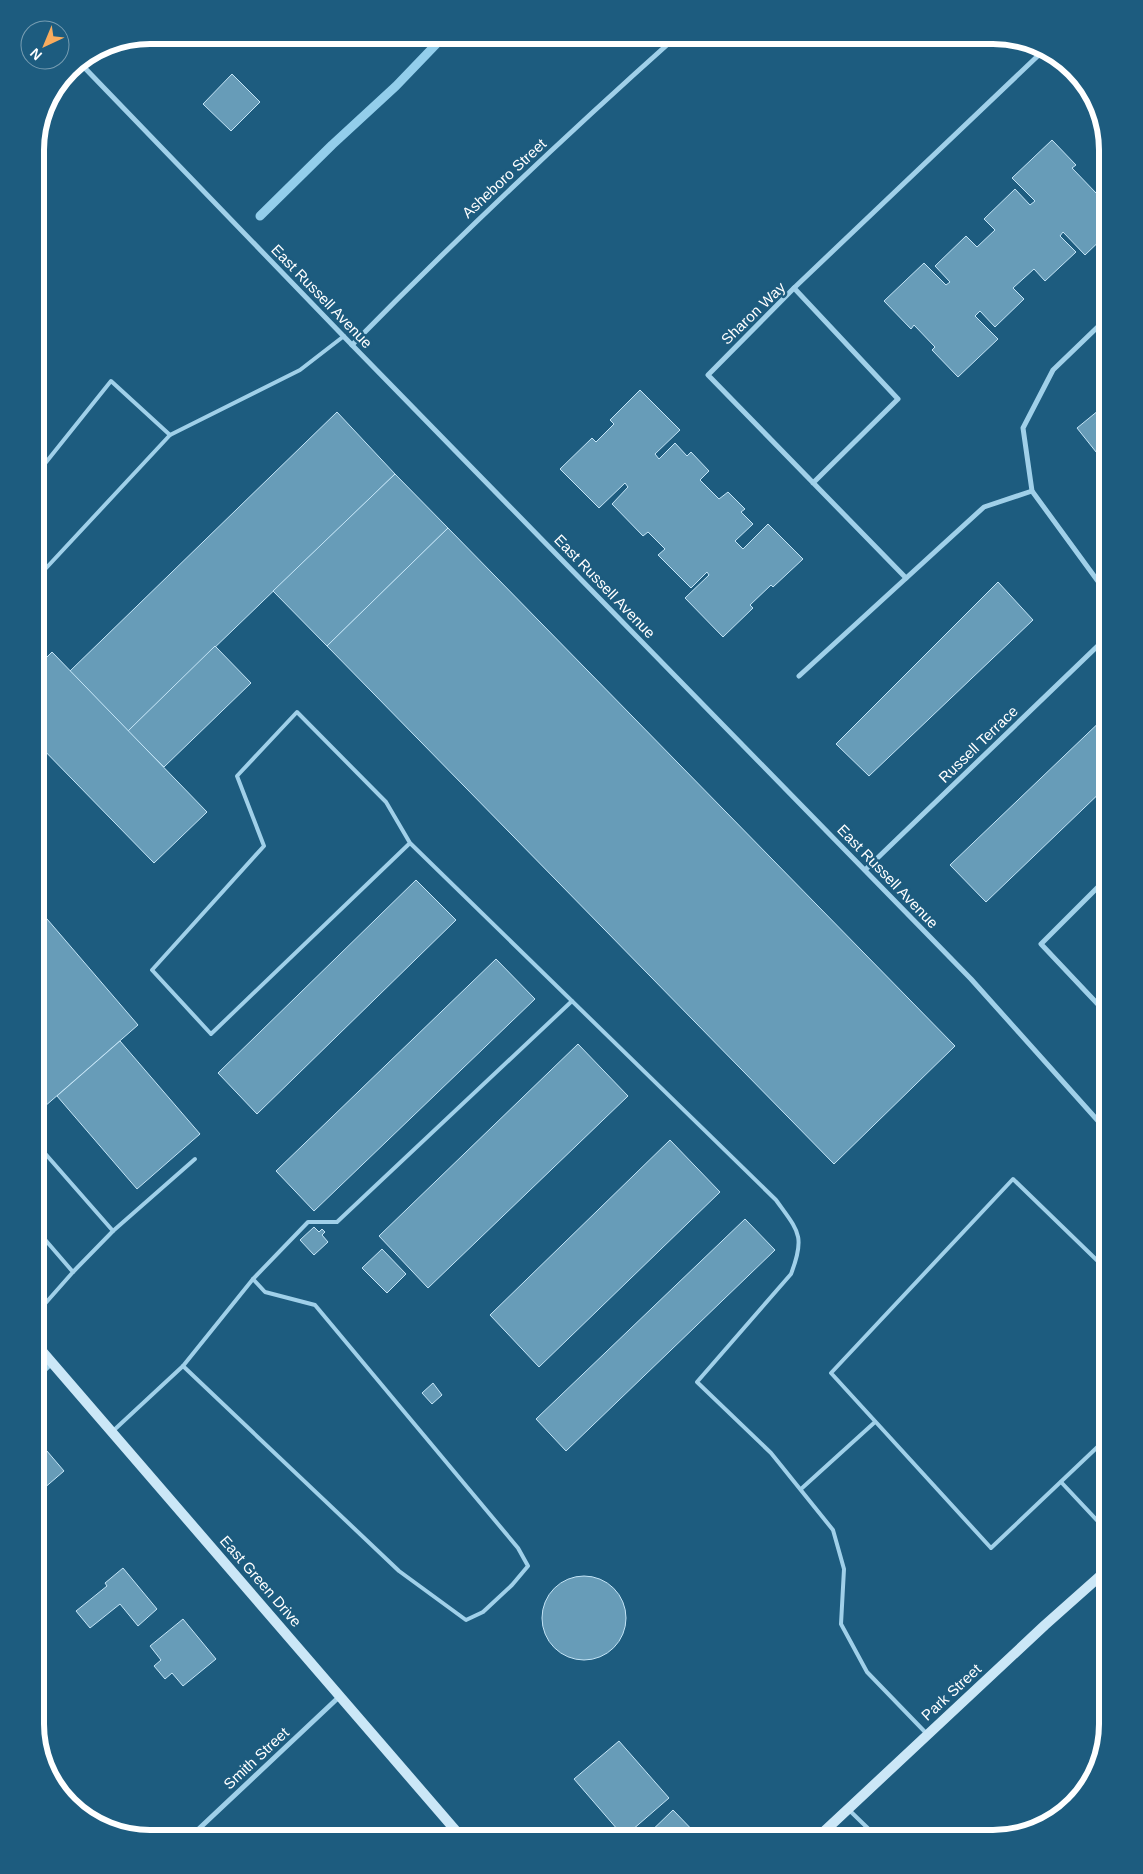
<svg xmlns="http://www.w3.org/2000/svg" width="1143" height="1874" viewBox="0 0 1143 1874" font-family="Arial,sans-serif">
<rect width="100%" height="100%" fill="#1d5c7f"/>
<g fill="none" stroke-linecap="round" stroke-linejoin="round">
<path stroke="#93ceeb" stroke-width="9" d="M260,216L332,145L396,86L445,35"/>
</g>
<g fill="#679cb8" stroke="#c4e5f7">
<path d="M232,74L260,102L231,131L203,104Z"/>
<path d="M1052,140L1076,165L1072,168L1097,194L1100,191L1108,199V233L1085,255L1063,232L1060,236L1076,252L1045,281L1034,269L1013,288L1024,299L995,327L980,311L975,316L998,339L958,377L932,350L935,347L914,325L911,329L884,301L924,263L946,285L950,282L935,266L966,236L977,247L995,230L984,219L1015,189L1030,205L1035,201L1012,178Z"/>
<path d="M640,390L680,430L655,454L659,459L675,443L687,456L691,452L709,471L700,480L719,499L728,492L745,509L741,512L753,524L735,541L743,549L768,524L803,559L773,587L771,585L750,605L753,608L723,637L685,598L709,575L707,572L691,588L658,555L665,549L648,532L643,536L612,504L628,487L625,483L599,508L560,469L592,438L596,442L614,424L610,420Z"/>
<path d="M1108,399V467L1077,428L1099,410L1098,407Z"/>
<path d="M337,412L395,474L128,731L70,671Z"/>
<path d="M395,474L448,528L327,646L273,591Z"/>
<path d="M448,528L955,1046L834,1164L327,646Z"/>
<path d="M998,582L1033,620L869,776L836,744Z"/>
<path d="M215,646L251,683L164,767L128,731Z"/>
<path d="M52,652L207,812L154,863L35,741V669Z"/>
<path d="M1108,714V785L986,902L950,865Z"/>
<path d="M416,880L456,920L257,1114L218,1073Z"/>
<path d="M35,905L138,1025L44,1107L35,1096Z"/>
<path d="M496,959L535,999L314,1211L276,1171Z"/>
<path d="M120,1041L200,1134L137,1189L57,1096Z"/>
<path d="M578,1044L628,1096L428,1288L379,1236Z"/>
<path d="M670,1140L720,1192L539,1367L490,1315Z"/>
<path d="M745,1219L775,1250L566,1451L536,1419Z"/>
<path d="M314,1227L319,1232L322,1229L325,1232L322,1235L328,1242L314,1255L300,1240Z"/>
<path d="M382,1249L406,1274L387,1293L362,1268Z"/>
<path d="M433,1383L442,1395L432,1404L422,1393Z"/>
<path d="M35,1437L64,1471L35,1496Z"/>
<path d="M123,1568L157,1609L138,1626L120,1604L90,1628L76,1611L107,1586L105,1583Z"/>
<circle cx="584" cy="1618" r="42"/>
<path d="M183,1619L216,1659L183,1686L172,1673L165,1679L154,1666L161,1660L150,1646Z"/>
<path d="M619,1741L669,1798L624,1837L574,1779Z"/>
<path d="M673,1810L701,1839H643Z"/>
</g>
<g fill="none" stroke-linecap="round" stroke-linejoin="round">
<g stroke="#a0d0e9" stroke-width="4">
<path d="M35,476L111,381L170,435"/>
<path d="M35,580L170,435L300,370L344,336"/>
<path d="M410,843L211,1034L152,970L264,846L237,776L297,712L386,802L410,843L776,1200C798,1231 806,1235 791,1274L697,1382L771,1453L833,1530L844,1569L841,1624L867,1672L926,1733"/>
<path d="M35,1142L113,1231L73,1272"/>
<path d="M113,1231L195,1159"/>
<path d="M35,1315L73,1272L35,1228"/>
<path d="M183,1366L399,1571L466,1620L483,1612L512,1585L528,1566L518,1548L315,1305L265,1292L253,1279"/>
<path d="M113,1431L183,1366L253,1279L308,1222H337L572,1001"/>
<path d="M1108,1437L991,1548L831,1373L1013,1179L1108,1271"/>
<path d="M1061,1482L1108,1532"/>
<path d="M801,1489L875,1422"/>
<path d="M848,1809L879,1839"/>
</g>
<g stroke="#a0d0e9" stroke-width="5">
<path d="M79,62L352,345L971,979L1108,1132"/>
<path d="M794,288L1044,50"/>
<path d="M352,345C457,238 566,135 678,35"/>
<path d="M813,483L898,399L794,288L708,375L906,578"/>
<path d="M1108,595L1032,491L1023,428L1053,370L1108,317"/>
<path d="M799,676L984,507L1032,491"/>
<path d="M865,870L1108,636"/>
<path d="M1108,1015L1041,944L1108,877"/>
<path d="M35,1379L52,1363"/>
<path d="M188,1839L340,1696"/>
</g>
<g stroke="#cbe7f7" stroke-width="10">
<path d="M35,1343L463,1839"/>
<path d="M816,1839L1045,1625L1108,1569"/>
</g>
</g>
<g text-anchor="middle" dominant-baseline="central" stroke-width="5" stroke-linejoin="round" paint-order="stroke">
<g font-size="15" fill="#fff" stroke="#1d5c7f">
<text transform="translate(504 178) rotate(-43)">Asheboro Street</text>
<text transform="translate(322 296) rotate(46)">East Russell Avenue</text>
<text transform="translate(753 313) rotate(-44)">Sharon Way</text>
<text transform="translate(605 586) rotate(46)">East Russell Avenue</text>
<text transform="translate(978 744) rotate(-44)">Russell Terrace</text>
<text transform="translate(888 876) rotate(46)">East Russell Avenue</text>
<text transform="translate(261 1581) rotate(49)">East Green Drive</text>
<text transform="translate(951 1692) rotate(-43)">Park Street</text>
<text transform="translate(256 1758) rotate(-43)">Smith Street</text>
</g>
</g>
<path d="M0 0H1143V1874H0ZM150 44H993A106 106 0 0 1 1099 150V1724A106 106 0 0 1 993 1830H150A106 106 0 0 1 44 1724V150A106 106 0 0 1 150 44Z" fill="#1d5c7f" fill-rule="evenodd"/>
<path fill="none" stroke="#fff" stroke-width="6" d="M150 44H993A106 106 0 0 1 1099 150V1724A106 106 0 0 1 993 1830H150A106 106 0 0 1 44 1724V150A106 106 0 0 1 150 44Z"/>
<g transform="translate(45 45) rotate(224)"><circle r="24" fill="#1d5c7f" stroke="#779db2"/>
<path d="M0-4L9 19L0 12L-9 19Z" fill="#f9ac5e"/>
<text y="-8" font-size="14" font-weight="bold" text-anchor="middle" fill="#ffffff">N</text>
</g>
</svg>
